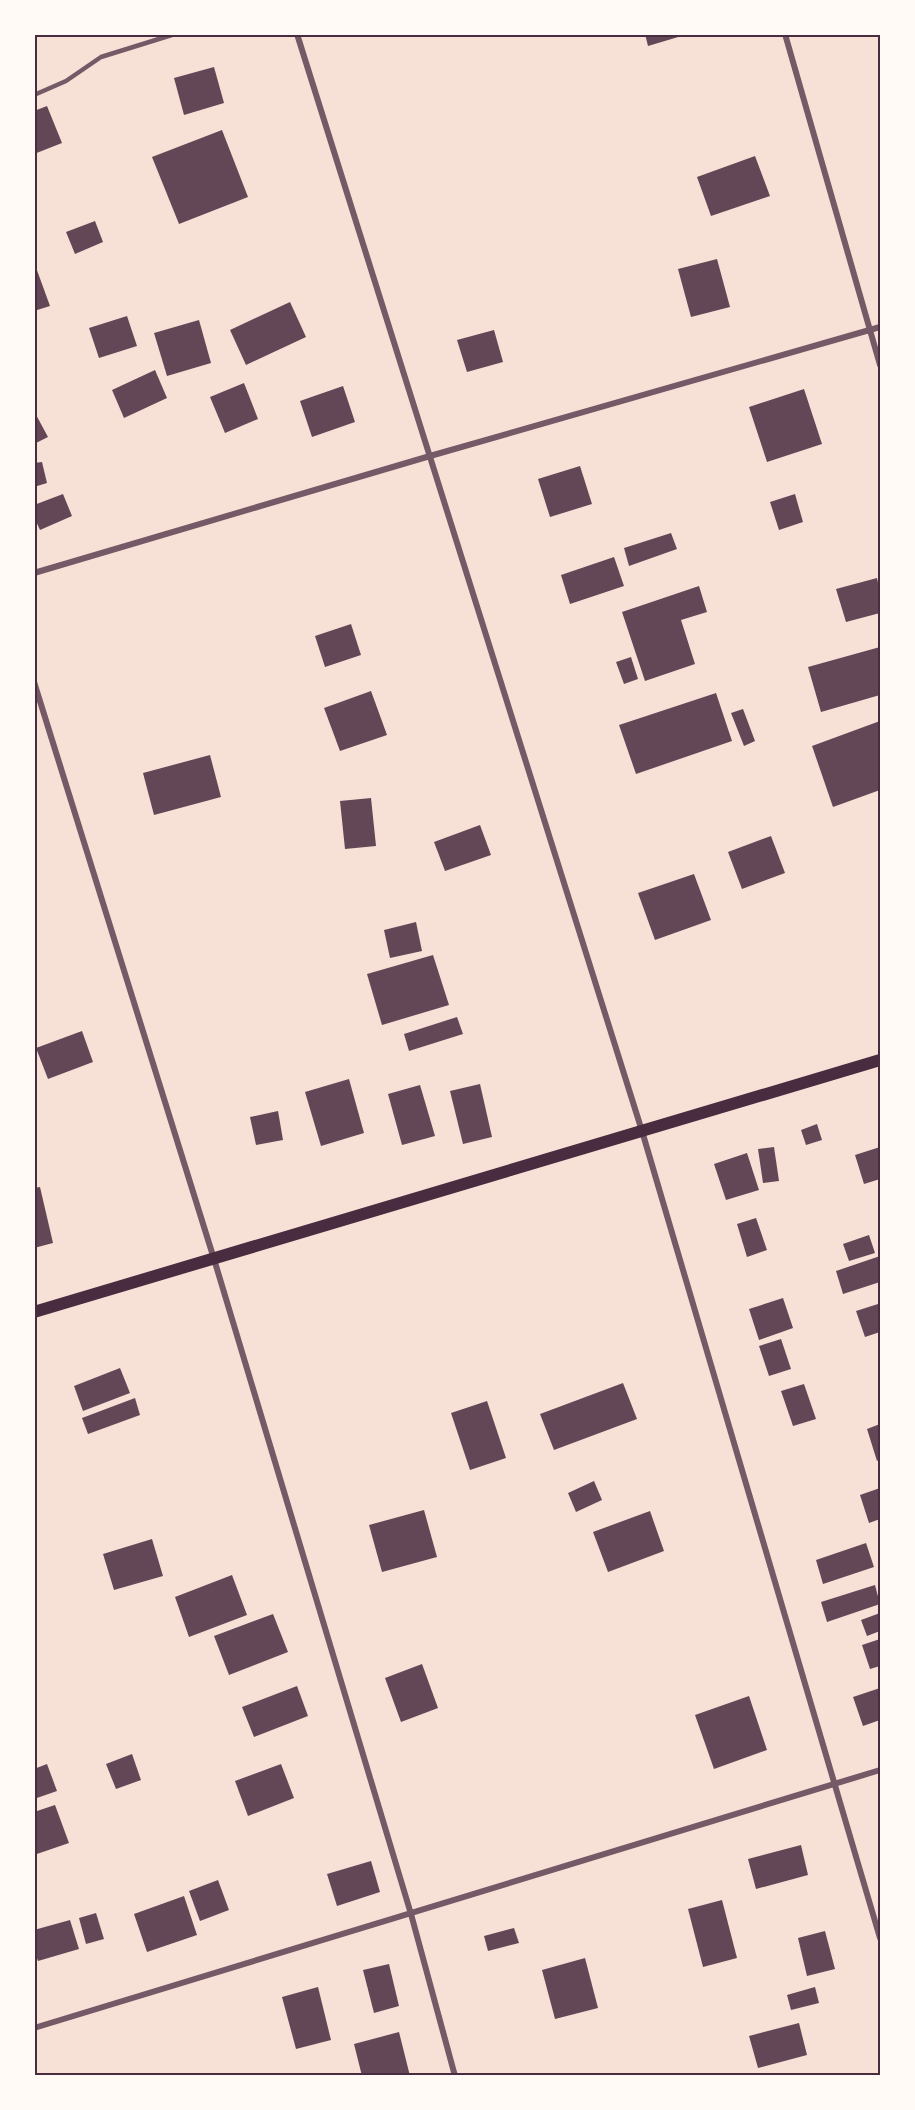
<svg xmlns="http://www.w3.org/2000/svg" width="915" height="2110" viewBox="0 0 915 2110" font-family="'Space Grotesk',sans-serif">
<rect width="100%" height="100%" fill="#f7e1d7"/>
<g fill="#644757">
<path d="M645,34H685V35L648,46Z"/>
<path d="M214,67L224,103L184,115L174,78Z"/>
<path d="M47,106L62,143L34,154V111Z"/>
<path d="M222,130L248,197L179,224L152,157Z"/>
<path d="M755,156L770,196L711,216L697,177Z"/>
<path d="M95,221L103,242L75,254L66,232Z"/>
<path d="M717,259L730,307L691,317L678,269Z"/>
<path d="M34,262L50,306L34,311Z"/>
<path d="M290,302L306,337L246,365L230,330Z"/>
<path d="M127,316L137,346L99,358L89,328Z"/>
<path d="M199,320L211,363L167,376L154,333Z"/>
<path d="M494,330L503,362L467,372L457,340Z"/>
<path d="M155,370L167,398L124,418L112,390Z"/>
<path d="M244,383L258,419L225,433L210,397Z"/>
<path d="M343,386L355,422L312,437L300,401Z"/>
<path d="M804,389L822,444L767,462L749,407Z"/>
<path d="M34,411L48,437L34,444Z"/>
<path d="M42,462L47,483L34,487V463Z"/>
<path d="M580,466L592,504L550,517L538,479Z"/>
<path d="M63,494L72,516L40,530L34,517V505Z"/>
<path d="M795,494L803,522L779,530L770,502Z"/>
<path d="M671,533L677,549L629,566L624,548Z"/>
<path d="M614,557L624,586L570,604L561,575Z"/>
<path d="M877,578L880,592V613L846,622L836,589Z"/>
<path d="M699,586L707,612L681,620L695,664L645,681L622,612Z"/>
<path d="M351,624L361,655L325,667L315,636Z"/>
<path d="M880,647V695L821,712L808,667Z"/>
<path d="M631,657L638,679L624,684L616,662Z"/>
<path d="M371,691L387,735L340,751L324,708Z"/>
<path d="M716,693L732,741L636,774L619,725Z"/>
<path d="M743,709L755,741L744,746L731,713Z"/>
<path d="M880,721V790L833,807L812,746Z"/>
<path d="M210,755L221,797L154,815L143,773Z"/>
<path d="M371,798L376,846L345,849L340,801Z"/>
<path d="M480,825L491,855L445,871L434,842Z"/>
<path d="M771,836L785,873L742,889L728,852Z"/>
<path d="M694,874L711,920L655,940L638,893Z"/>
<path d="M416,922L422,951L390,958L384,930Z"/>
<path d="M433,955L449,1005L382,1025L367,974Z"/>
<path d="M457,1017L463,1034L409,1051L404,1034Z"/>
<path d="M82,1031L93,1062L48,1079L36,1048Z"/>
<path d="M349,1079L364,1133L321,1146L305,1092Z"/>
<path d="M480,1084L492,1137L463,1144L450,1091Z"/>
<path d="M420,1085L435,1136L402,1145L388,1094Z"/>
<path d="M278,1111L283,1140L256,1145L250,1117Z"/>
<path d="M817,1124L822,1140L806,1145L801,1130Z"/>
<path d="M774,1147L779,1181L763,1183L758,1149Z"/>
<path d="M880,1147V1179L864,1184L855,1155Z"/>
<path d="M747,1153L759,1190L726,1200L714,1164Z"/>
<path d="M40,1187L53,1243L34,1248V1188Z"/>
<path d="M756,1218L767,1250L747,1257L737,1224Z"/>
<path d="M869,1235L875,1253L849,1261L843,1244Z"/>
<path d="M880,1256V1282L843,1294L836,1271Z"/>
<path d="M783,1298L793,1328L759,1340L749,1309Z"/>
<path d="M878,1304L880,1310V1332L865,1337L856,1311Z"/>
<path d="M781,1339L791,1369L769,1376L759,1346Z"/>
<path d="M120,1368L130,1393L83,1411L74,1386Z"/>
<path d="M623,1383L637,1419L554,1450L540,1414Z"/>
<path d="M804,1384L816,1419L793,1426L781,1391Z"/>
<path d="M135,1398L140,1415L88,1434L82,1418Z"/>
<path d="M487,1401L506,1458L470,1470L451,1413Z"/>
<path d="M880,1424V1459L877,1461L867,1429Z"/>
<path d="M594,1481L602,1500L576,1512L568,1493Z"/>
<path d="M880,1488V1519L869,1523L860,1495Z"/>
<path d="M424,1510L437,1557L382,1572L369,1525Z"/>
<path d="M650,1511L664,1551L608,1572L593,1532Z"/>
<path d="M152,1539L163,1576L114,1590L103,1554Z"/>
<path d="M866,1543L874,1567L823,1584L816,1560Z"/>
<path d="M232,1575L247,1615L189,1637L175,1597Z"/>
<path d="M875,1585L880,1604L827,1622L821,1602Z"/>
<path d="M880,1613V1631L867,1636L861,1620Z"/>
<path d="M273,1614L288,1652L229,1675L214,1636Z"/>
<path d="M880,1639V1666L870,1669L862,1645Z"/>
<path d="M422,1664L438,1708L401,1722L385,1678Z"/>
<path d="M297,1686L308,1716L254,1737L242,1707Z"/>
<path d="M880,1688V1720L863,1726L853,1697Z"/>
<path d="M749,1696L767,1750L714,1769L695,1715Z"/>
<path d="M132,1754L141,1780L116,1789L106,1764Z"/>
<path d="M47,1764L57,1791L34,1799V1769Z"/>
<path d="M281,1764L294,1798L248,1816L235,1781Z"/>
<path d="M55,1805L69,1843L34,1855V1812Z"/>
<path d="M801,1845L808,1875L756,1889L748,1859Z"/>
<path d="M371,1861L380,1892L337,1906L327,1874Z"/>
<path d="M218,1880L229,1910L200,1921L189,1891Z"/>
<path d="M184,1896L197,1935L147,1952L134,1914Z"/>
<path d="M722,1900L737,1958L703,1967L688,1909Z"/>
<path d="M96,1913L104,1939L86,1944L79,1918Z"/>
<path d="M70,1920L79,1949L38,1961L34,1950V1930Z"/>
<path d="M514,1928L519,1943L488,1951L484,1936Z"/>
<path d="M825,1931L835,1969L807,1976L798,1938Z"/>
<path d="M585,1958L598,2008L555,2019L542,1970Z"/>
<path d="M389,1964L399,2006L374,2013L363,1970Z"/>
<path d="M318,1987L331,2040L296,2049L282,1997Z"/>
<path d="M815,1987L819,2003L791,2010L787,1995Z"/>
<path d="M799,2023L807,2055L758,2068L749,2036Z"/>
<path d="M399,2032L410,2076H362L354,2044Z"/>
</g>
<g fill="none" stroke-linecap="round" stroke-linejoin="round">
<path stroke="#755966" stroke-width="4.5" d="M34,95L66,81L101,57L175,34"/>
<g stroke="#755966" stroke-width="6">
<path d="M297,34L642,1131L880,1938"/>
<path d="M785,34L880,365"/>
<path d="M34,573L430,456L880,327"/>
<path d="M34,682L214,1259L411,1914L455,2076"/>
<path d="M34,2028L880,1770"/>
</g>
<path stroke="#4a2c40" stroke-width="12" d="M34,1312L880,1060"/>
</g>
<rect width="915" height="2110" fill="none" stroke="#fffaf5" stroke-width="72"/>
<rect x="36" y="36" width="843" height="2038" fill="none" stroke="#4a2c40" stroke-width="2"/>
</svg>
